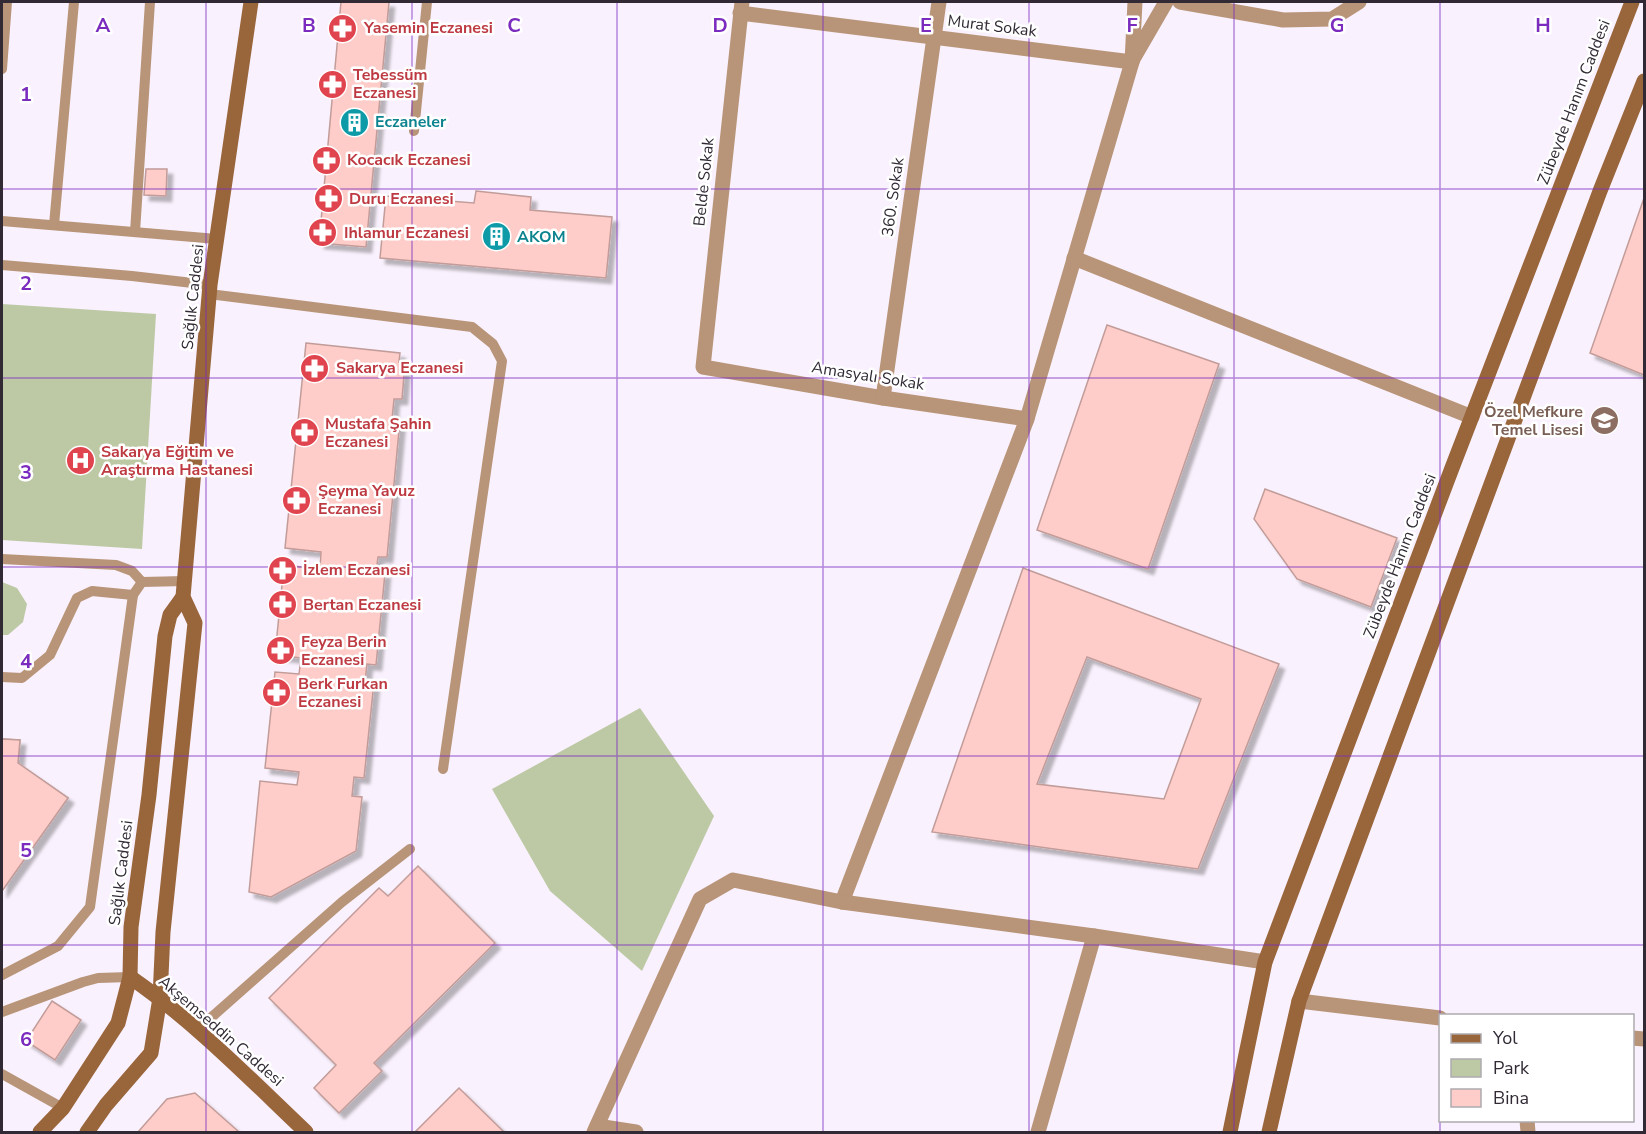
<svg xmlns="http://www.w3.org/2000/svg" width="1646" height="1134" viewBox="0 0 1646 1134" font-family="'Nunito Sans',sans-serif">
<defs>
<filter id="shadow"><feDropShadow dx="5.5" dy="5.5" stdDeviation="1.5" flood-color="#0004"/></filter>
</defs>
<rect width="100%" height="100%" fill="#f9f1fd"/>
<g fill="#bdc9a5">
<path d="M2,304L156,314L142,549L2,540Z"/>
<path d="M2,582L17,588L27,604L23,622L8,635H2Z"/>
<path d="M640,708L714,816L642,971L550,891L492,789Z"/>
</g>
<g fill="#fecdc9" stroke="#c29c99" stroke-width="1.5" fill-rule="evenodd" filter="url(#shadow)">
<path d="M341,2H389L366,247L319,243Z"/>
<path d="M146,169H167L166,196L144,195Z"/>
<path d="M476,191L531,197L530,210L612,217L606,278L380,258L386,196L474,203Z"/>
<path d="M1644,198V375L1590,353Z"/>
<path d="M1107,325L1219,364L1148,569L1037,530Z"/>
<path d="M306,343L400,353L399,362L405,363L402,399H394L392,419L400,420L387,557H378L376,572L385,573L376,665L367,664L365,682H374L364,778L354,777L352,796L362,797L356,851L271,897L249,892L260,781L297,785L299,772L265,768L275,672L299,674L301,658L275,655L284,565L320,569L321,552L285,548Z"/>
<path d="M1265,489L1397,538L1371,607L1297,579L1254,519Z"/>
<path d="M1023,568L1279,664L1198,869L932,832ZM1087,657L1201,699L1164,799L1037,784Z"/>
<path d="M2,739L20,740L18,763L68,798L2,891Z"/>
<path d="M2,739L20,740L18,763L68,798L2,891Z"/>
<path d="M418,866L495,943L374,1063L382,1071L339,1113L314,1088L336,1065L269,998L379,888L388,896Z"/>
<path d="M52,1001L81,1020L55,1060L26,1041Z"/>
<path d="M459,1088L504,1132H415Z"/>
<path d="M195,1093L239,1132H138L167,1099Z"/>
</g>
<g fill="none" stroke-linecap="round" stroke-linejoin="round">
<g stroke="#b89478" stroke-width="10">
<path d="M2,69L7,2"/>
<path d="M414,131L427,2"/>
<path d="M2,221L217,239"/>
<path d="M54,225L74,2"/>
<path d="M135,232L150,2"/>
<path d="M2,265L132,276L210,285"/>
<path d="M209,294L472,327L493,344L502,361L443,769"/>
<path d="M2,559L116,565L132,571L142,582L185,581"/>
<path d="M2,677L22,678L50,655L77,598L92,591L133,595"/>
<path d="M2,975L58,946L90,907L133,595L142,582"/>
<path d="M2,1012L83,982L98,978L130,977"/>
<path d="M197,1030L342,902L410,849"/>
<path d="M2,1074L63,1108"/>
</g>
<g stroke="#b89478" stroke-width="15">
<path d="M742,2L703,367L883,398L1027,419"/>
<path d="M1180,2L1283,20L1332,19L1359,2"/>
<path d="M740,13L1132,62"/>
<path d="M1133,59L1166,2"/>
<path d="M1074,258L1472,417"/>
<path d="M883,398L939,2"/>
<path d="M842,902L1027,419L1132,62L1135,2"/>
<path d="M1299,1001L1440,1018"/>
<path d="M1632,1038L1644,1039"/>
<path d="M1527,1120L1528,1132"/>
<path d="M597,1126L636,1132"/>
<path d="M594,1132L700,899L733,880L842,902L1094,936L1265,962"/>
<path d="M1038,1132L1094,936"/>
</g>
<g stroke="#99653b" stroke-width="15">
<path d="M130,977C195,1022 250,1079 306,1132"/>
<path d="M40,1132L63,1108L118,1023L130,977L131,927L149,795L165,636L170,615L183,597"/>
<path d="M87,1132L106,1105L151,1053L160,998L163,932L195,623L183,597L210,285L251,2"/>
<path d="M1230,1132L1265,962L1452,468L1632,2"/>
<path d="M1269,1132L1299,1001L1600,191L1644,81"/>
</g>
</g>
<path fill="none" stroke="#7b2cbf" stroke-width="1.5" stroke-opacity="0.55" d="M206,2V1132M412,2V1132M617,2V1132M823,2V1132M1029,2V1132M1234,2V1132M1440,2V1132M2,189H1644M2,378H1644M2,567H1644M2,756H1644M2,945H1644"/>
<defs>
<symbol id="pharmacy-disc" viewBox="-11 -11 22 22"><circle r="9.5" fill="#e0444e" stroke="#fff"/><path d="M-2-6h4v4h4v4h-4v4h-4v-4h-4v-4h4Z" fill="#fff"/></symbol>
<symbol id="building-disc" viewBox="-11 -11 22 22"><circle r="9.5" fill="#0f9aa8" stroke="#fff"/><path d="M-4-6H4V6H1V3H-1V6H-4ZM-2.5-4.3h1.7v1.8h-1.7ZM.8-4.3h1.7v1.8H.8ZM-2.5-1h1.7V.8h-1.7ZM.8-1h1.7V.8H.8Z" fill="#fff"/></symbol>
<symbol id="school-disc" viewBox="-11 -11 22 22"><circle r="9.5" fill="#8d6e63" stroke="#fff"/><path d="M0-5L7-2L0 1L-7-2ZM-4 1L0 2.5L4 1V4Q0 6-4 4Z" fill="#fff"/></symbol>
<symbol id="hospital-disc" viewBox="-11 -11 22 22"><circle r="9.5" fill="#e0444e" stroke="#fff"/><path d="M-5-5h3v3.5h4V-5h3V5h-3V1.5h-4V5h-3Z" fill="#fff"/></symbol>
</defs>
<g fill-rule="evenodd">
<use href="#pharmacy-disc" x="326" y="12" width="33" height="33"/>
<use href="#pharmacy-disc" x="316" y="68" width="33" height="33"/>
<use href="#building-disc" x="338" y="106" width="33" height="33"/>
<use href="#pharmacy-disc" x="310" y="144" width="33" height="33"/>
<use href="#pharmacy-disc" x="312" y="182" width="33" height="33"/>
<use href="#pharmacy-disc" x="306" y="216" width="33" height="33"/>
<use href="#building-disc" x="480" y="220" width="33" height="33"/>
<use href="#pharmacy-disc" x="298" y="352" width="33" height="33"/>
<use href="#school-disc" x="1588" y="404" width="33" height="33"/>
<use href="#pharmacy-disc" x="288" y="416" width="33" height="33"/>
<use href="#hospital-disc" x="64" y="444" width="33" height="33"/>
<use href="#pharmacy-disc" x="280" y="484" width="33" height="33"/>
<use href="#pharmacy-disc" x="266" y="554" width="33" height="33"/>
<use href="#pharmacy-disc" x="266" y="588" width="33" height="33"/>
<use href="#pharmacy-disc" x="264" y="634" width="33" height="33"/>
<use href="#pharmacy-disc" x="260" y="676" width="33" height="33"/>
</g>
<g text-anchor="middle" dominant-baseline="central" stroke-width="5" stroke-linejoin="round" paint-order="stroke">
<g font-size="16" fill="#312a35" stroke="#fff">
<text transform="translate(992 26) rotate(7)">Murat Sokak</text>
<text transform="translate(1574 102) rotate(-69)">Zübeyde Hanım Caddesi</text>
<text transform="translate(704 182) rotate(-84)">Belde Sokak</text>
<text transform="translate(893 197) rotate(-82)">360. Sokak</text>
<text transform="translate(193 297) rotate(-84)">Sağlık Caddesi</text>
<text transform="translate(868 376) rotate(9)">Amasyalı Sokak</text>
<text transform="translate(1400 556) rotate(-69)">Zübeyde Hanım Caddesi</text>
<text transform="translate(121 873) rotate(-83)">Sağlık Caddesi</text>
<text transform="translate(221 1031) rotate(41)">Akşemseddin Caddesi</text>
</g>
<g font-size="16" font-weight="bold" fill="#be3a42" stroke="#fff" text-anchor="start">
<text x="364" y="28">Yasemin Eczanesi</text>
<text x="353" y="75">Tebessüm<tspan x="353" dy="18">Eczanesi</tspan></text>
<text x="347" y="160">Kocacık Eczanesi</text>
<text x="349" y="199">Duru Eczanesi</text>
<text x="344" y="233">Ihlamur Eczanesi</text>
<text x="336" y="368">Sakarya Eczanesi</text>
<text x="325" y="424">Mustafa Şahin<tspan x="325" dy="18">Eczanesi</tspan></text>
<text x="101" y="452">Sakarya Eğitim ve<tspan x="101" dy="18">Araştırma Hastanesi</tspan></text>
<text x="318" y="491">Şeyma Yavuz<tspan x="318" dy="18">Eczanesi</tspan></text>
<text x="303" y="570">İzlem Eczanesi</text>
<text x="303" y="605">Bertan Eczanesi</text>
<text x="301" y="642">Feyza Berin<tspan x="301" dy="18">Eczanesi</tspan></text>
<text x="298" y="684">Berk Furkan<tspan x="298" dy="18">Eczanesi</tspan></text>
</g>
<g font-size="16" font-weight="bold" fill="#0d838f" stroke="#fff" text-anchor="start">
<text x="375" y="122">Eczaneler</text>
<text x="517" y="237">AKOM</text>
</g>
<g font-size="16" font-weight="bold" fill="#785e54" stroke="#fff" text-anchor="end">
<text x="1583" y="412">Özel Mefkure<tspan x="1583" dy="18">Temel Lisesi</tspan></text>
</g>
</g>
<g font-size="20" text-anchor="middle" font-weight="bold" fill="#7b2cbf" stroke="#fff" stroke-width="5" stroke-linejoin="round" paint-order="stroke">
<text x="103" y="32">A</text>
<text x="309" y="32">B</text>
<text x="514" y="32">C</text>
<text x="720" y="32">D</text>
<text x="926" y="32">E</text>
<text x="1132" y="32">F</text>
<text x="1337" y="32">G</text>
<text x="1543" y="32">H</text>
<text x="26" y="101">1</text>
<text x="26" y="290">2</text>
<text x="26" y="479">3</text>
<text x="26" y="668">4</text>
<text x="26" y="857">5</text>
<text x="26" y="1046">6</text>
</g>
<rect width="1646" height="1134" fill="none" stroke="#312a35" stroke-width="6"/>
<rect x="1439" y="1014" width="195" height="108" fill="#ffffff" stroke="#adaaae" stroke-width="1.5"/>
<rect x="1451" y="1034" width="30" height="9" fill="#99653b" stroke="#adaaae" stroke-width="1.5"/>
<text x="1493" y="1044" font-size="18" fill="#312a35">Yol</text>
<rect x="1451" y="1059" width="30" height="18" fill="#bdc9a5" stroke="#adaaae" stroke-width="1.5"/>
<text x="1493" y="1074" font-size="18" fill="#312a35">Park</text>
<rect x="1451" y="1089" width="30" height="18" fill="#fecdc9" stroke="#adaaae" stroke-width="1.5"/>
<text x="1493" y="1104" font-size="18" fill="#312a35">Bina</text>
</svg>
